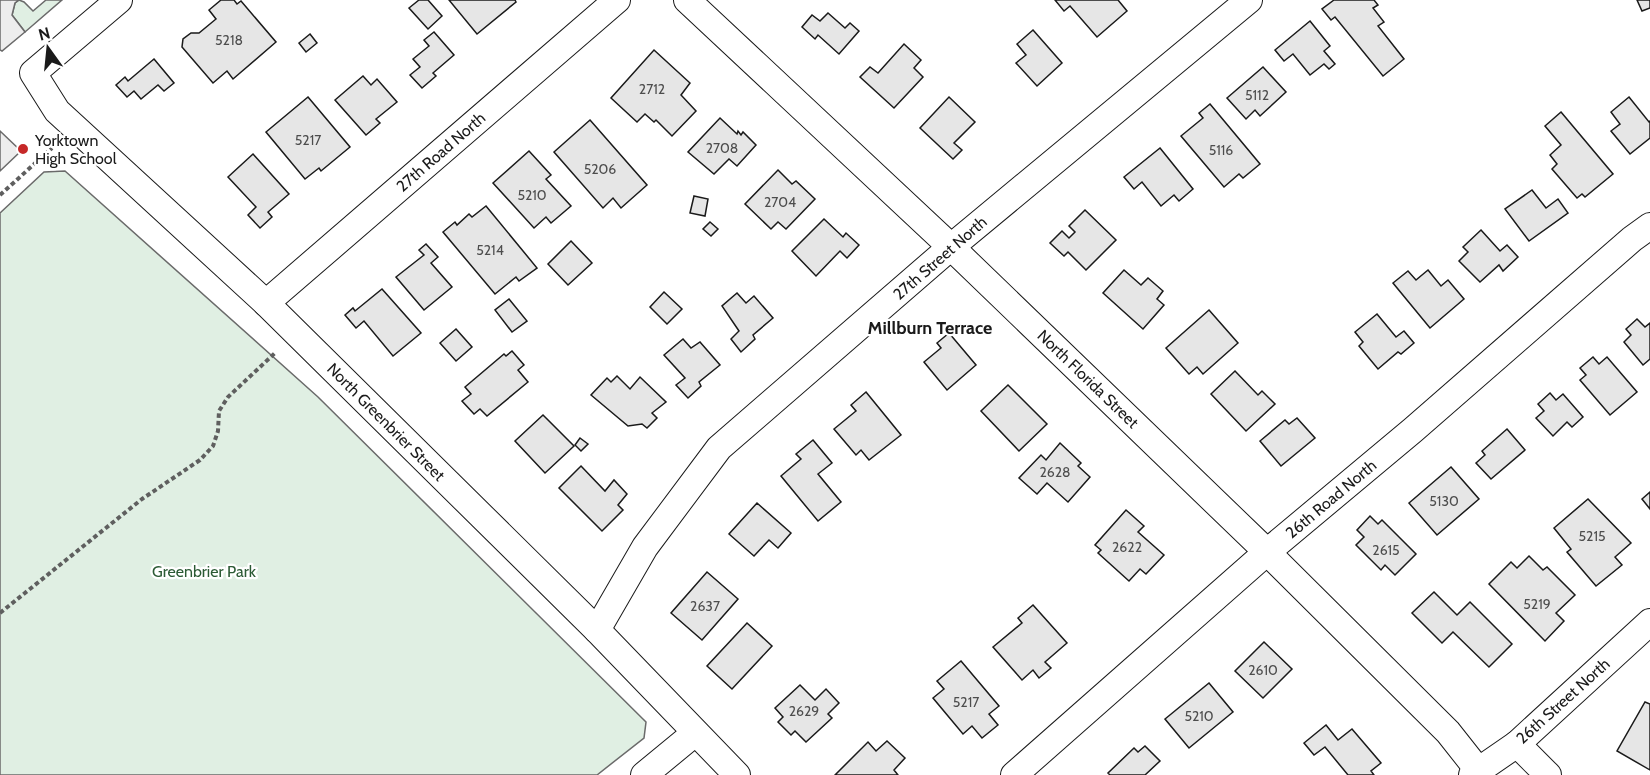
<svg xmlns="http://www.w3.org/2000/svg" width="1650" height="775" viewBox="0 0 1650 775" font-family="Cabin,sans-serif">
<rect width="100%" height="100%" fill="#fff"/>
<g fill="#e0efe3" stroke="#6a6a6a" stroke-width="1.5">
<path d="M19,0L24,2L33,11L46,0H62L25,32L12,15L15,3Z"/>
<path d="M65,171L318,397L646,722L644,738L597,775H0V213L44,172Z"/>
</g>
<g fill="#ededed" stroke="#6a6a6a" stroke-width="1.5">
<path d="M0,0H19L15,3L12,15L25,32L2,51L0,50Z"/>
<path d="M0,131L21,151L0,171Z"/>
</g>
<g fill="#e6e6e6" stroke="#1a1a1a" stroke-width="1.5">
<path d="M221,0H234L237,4L241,1L276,42L233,79L227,71L213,83L182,47L183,39L191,33H199L216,19L209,10Z"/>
<path d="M419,0H428L442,16L428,29L409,8Z"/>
<path d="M449,0H515L516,2L477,34Z"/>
<path d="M1055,0H1118L1127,11L1097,37L1070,6L1064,11Z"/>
<path d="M1334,0H1374L1378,5L1373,8L1384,22L1378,26L1404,59L1383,76L1335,17L1331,20L1322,9Z"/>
<path d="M1637,0H1650V8L1642,11Z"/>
<path d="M828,13L845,28L850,23L859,31L839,54L818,35L815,39L802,27L812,15L820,21Z"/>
<path d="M1310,21L1330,46L1324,51L1335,64L1329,69L1324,64L1310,75L1293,54L1284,61L1275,50Z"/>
<path d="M1033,30L1062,63L1037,86L1016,63L1026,55L1017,44Z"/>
<path d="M434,32L454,55L433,73L436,76L422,88L410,75L420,67L413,59L429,46L424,40Z"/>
<path d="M310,34L317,43L306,52L299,43Z"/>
<path d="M904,44L921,60L914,68L923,77L894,108L860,77L870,67L878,73Z"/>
<path d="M654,50L690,83L681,95L696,111L672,136L656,120L654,122L645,114L637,122L611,98Z"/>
<path d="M154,59L174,83L164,91L158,85L141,99L134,91L127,97L116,85L125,77L128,81Z"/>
<path d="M1263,67L1286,92L1260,116L1255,110L1246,119L1227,98Z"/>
<path d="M363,76L371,85L377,79L397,102L376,119L380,123L366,135L335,100Z"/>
<path d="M308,97L350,147L321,171L319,168L305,179L266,132Z"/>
<path d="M949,97L975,122L954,143L962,150L953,159L920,128Z"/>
<path d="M1629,97L1649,122L1650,121V138L1630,154L1611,131L1620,124L1611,112Z"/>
<path d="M1210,104L1260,164L1243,178L1239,174L1224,187L1181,136L1203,118L1199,113Z"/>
<path d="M1561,112L1613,174L1585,197L1582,194L1577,198L1552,169L1557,164L1550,155L1561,145L1545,126Z"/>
<path d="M720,118L737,134L738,131L741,135L743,132L756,145L737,166L729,159L714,174L688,152Z"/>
<path d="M590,120L647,185L621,208L613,198L603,208L554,152Z"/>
<path d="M1160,148L1193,189L1179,201L1174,195L1161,206L1142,182L1134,189L1124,177Z"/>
<path d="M529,151L551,175L546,179L571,206L551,223L546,217L534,228L493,183Z"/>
<path d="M253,154L289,194L268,212L272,217L260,228L248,215L256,207L228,177Z"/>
<path d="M778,170L792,184L796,181L815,199L786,229L778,222L771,229L745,204Z"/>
<path d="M1532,190L1546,208L1558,199L1568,213L1529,241L1505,209Z"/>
<path d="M694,196L708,199L705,216L690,213Z"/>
<path d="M486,206L537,268L519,281L516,277L495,294L443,232L455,222L457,225L469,214L472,217Z"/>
<path d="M1085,210L1116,240L1086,270L1068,252L1064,256L1050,243L1062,231L1069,238L1075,232L1069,226Z"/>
<path d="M824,219L843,237L846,233L859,245L847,258L840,251L816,276L792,251Z"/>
<path d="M710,222L718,229L711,236L703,229Z"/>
<path d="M1481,230L1500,251L1507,245L1518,257L1503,271L1499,265L1480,282L1459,261L1468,252L1463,247Z"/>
<path d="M571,241L592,263L568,285L548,264Z"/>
<path d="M426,244L438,257L431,263L452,287L424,310L396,277L424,255L419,250Z"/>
<path d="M1124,270L1141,285L1148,278L1163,291L1157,299L1164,305L1143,329L1103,293Z"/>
<path d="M1428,270L1441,286L1448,280L1464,299L1430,328L1393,283L1408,271L1416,280Z"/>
<path d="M382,289L421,333L393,356L364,321L356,328L345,315L353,308L355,311Z"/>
<path d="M664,292L682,309L667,324L650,307Z"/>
<path d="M737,293L746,303L754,296L773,318L753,335L755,339L741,352L731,339L739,331L722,306Z"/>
<path d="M509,299L527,321L512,332L495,310Z"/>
<path d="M1209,310L1238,343L1203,374L1197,367L1189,374L1166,348Z"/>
<path d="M1377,314L1396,337L1404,331L1414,343L1401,354L1398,352L1378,369L1359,346L1363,342L1355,332Z"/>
<path d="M1637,319L1645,327L1650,323V359L1643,365L1624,342L1631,335L1626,329Z"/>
<path d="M456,329L472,347L456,361L440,343Z"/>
<path d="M949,333L976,365L947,390L924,362L941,348L937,343Z"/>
<path d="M683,339L691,348L700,342L720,365L699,382L701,386L688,398L676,385L685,378L664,355Z"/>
<path d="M512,351L524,365L518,370L528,382L487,416L480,409L474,414L462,401L471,394L465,387L504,354L506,356Z"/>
<path d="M1593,357L1599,364L1607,357L1637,392L1610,415L1580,380L1586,375L1580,368Z"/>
<path d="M1235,371L1258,395L1262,391L1275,404L1246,431L1211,394Z"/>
<path d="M617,376L630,389L640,377L666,402L652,413L657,418L647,428L642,424L628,426L591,395L607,378L611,382Z"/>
<path d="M1008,385L1047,424L1019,451L981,411Z"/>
<path d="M866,392L901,435L869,460L861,450L856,455L834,429L856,411L851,405Z"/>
<path d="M1550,393L1556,400L1563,394L1583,417L1572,427L1567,422L1553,436L1536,418L1544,411L1538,404Z"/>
<path d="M543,415L574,446L545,473L515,441Z"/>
<path d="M1297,418L1315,438L1281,466L1260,441L1285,420L1289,424Z"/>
<path d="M1507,429L1525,450L1491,479L1476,463L1485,455L1482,451Z"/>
<path d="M580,438L588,444L581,451L575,445Z"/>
<path d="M813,440L832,463L818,474L841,502L818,521L781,476L801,459L796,454Z"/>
<path d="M1060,443L1081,463L1078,466L1090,477L1068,502L1047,483L1037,494L1019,478L1041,455L1046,460Z"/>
<path d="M581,466L605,491L614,480L627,494L618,505L623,510L602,531L559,488Z"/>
<path d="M1451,467L1479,499L1437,535L1409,503Z"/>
<path d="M1650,492V509L1642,499Z"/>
<path d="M1588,499L1631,543L1615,557L1622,565L1596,586L1567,552L1571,549L1554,528Z"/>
<path d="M757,503L791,533L778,548L769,540L754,556L729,534Z"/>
<path d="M1126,510L1144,526L1138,532L1164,555L1146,574L1140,569L1129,581L1098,553L1101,550L1095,545Z"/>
<path d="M1370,516L1378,524L1382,520L1416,554L1395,575L1385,565L1381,570L1356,545L1364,537L1357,530Z"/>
<path d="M1529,556L1543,570L1547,567L1575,595L1556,613L1564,621L1545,641L1489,584L1511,562L1517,568Z"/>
<path d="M707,572L738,599L702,640L671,613Z"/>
<path d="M1434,592L1457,615L1470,602L1512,644L1489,667L1453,632L1442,643L1412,613Z"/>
<path d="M1033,605L1067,643L1045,662L1051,668L1039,678L1033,670L1022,680L993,647L1022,623L1018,618Z"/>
<path d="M747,623L772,646L732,689L707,666Z"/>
<path d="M1264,642L1292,669L1263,698L1235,671Z"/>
<path d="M961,661L999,706L989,714L998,725L982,738L972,726L963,734L933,698L944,689L937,681Z"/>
<path d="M1209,683L1233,712L1189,748L1165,719Z"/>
<path d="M800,685L815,700L826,689L839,703L828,714L832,718L806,742L795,731L791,735L778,722L783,717L775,708Z"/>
<path d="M1645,702L1650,704V770L1617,751Z"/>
<path d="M1326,725L1338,740L1352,729L1381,763L1371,771L1374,775H1348L1325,747L1314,755L1304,743Z"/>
<path d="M887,741L905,758L894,770L898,775H835L868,742L876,751Z"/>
<path d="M1145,746L1160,761L1145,775H1110L1108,773L1134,748L1138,752Z"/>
</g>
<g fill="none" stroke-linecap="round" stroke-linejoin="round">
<defs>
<g id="minor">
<path d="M119,0L33,73L57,111L266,303L597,630L737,775"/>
<path d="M687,0L951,247L1267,552L1448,732L1478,770"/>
<path d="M266,303L617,0"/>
<path d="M597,630L645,547L719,448L951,247L1249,0"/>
<path d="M1517,744L1548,775"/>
<path d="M644,775L695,733"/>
<path d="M1014,775L1267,552L1413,430L1632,239L1650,226"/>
<path d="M1472,775L1517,744L1650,622"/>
</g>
</defs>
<use href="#minor" stroke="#1a1a1a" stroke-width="28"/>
<g stroke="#5f5f5f" stroke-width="4" stroke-dasharray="4.5 3" stroke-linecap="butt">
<path d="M0,195L52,148"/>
<path d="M0,613L142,499L200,460L213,446L218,431L219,411L228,397L275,353"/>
</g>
<use href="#minor" stroke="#fff" stroke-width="26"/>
</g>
<circle fill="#c62828" stroke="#fff" stroke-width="2" cx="23" cy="149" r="6"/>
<g text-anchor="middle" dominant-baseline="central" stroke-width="4.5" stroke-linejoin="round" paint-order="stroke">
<g font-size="14" fill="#4d4d4d">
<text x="229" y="40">5218</text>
<text x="652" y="89">2712</text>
<text x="1257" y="95">5112</text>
<text x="308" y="140">5217</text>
<text x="722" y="148">2708</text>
<text x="1221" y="150">5116</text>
<text x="600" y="169">5206</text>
<text x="532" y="195">5210</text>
<text x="780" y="202">2704</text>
<text x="490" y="250">5214</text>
<text x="1055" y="472">2628</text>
<text x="1444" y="501">5130</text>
<text x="1592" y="536">5215</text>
<text x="1127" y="547">2622</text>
<text x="1386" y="550">2615</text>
<text x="1537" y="604">5219</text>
<text x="705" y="606">2637</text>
<text x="1263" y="670">2610</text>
<text x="966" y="702">5217</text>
<text x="804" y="711">2629</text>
<text x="1199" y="716">5210</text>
</g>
<g font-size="16" fill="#1a1a1a" stroke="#fff" text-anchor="start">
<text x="35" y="140">Yorktown<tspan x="35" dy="18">High School</tspan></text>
</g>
<g font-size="16" fill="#1a1a1a" stroke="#fff">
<text transform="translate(441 152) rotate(-41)">27th Road North</text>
<text transform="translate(940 258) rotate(-41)">27th Street North</text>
<text transform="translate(1088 379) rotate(44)">North Florida Street</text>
<text transform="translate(386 422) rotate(45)">North Greenbrier Street</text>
<text transform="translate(1331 499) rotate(-40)">26th Road North</text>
<text transform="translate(1563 701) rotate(-42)">26th Street North</text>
</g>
<g font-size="16" fill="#2b5a34" stroke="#fff">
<text x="204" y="571">Greenbrier Park</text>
</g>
<g font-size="18" font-weight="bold" fill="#1a1a1a" stroke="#fff">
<text x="930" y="328">Millburn Terrace</text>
</g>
</g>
<g transform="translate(48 48) rotate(345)" stroke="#ffffff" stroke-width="4.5" paint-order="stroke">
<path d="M0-4.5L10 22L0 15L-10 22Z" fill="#1a1a1a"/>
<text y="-9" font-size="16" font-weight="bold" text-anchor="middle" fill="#1a1a1a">N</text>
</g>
</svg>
